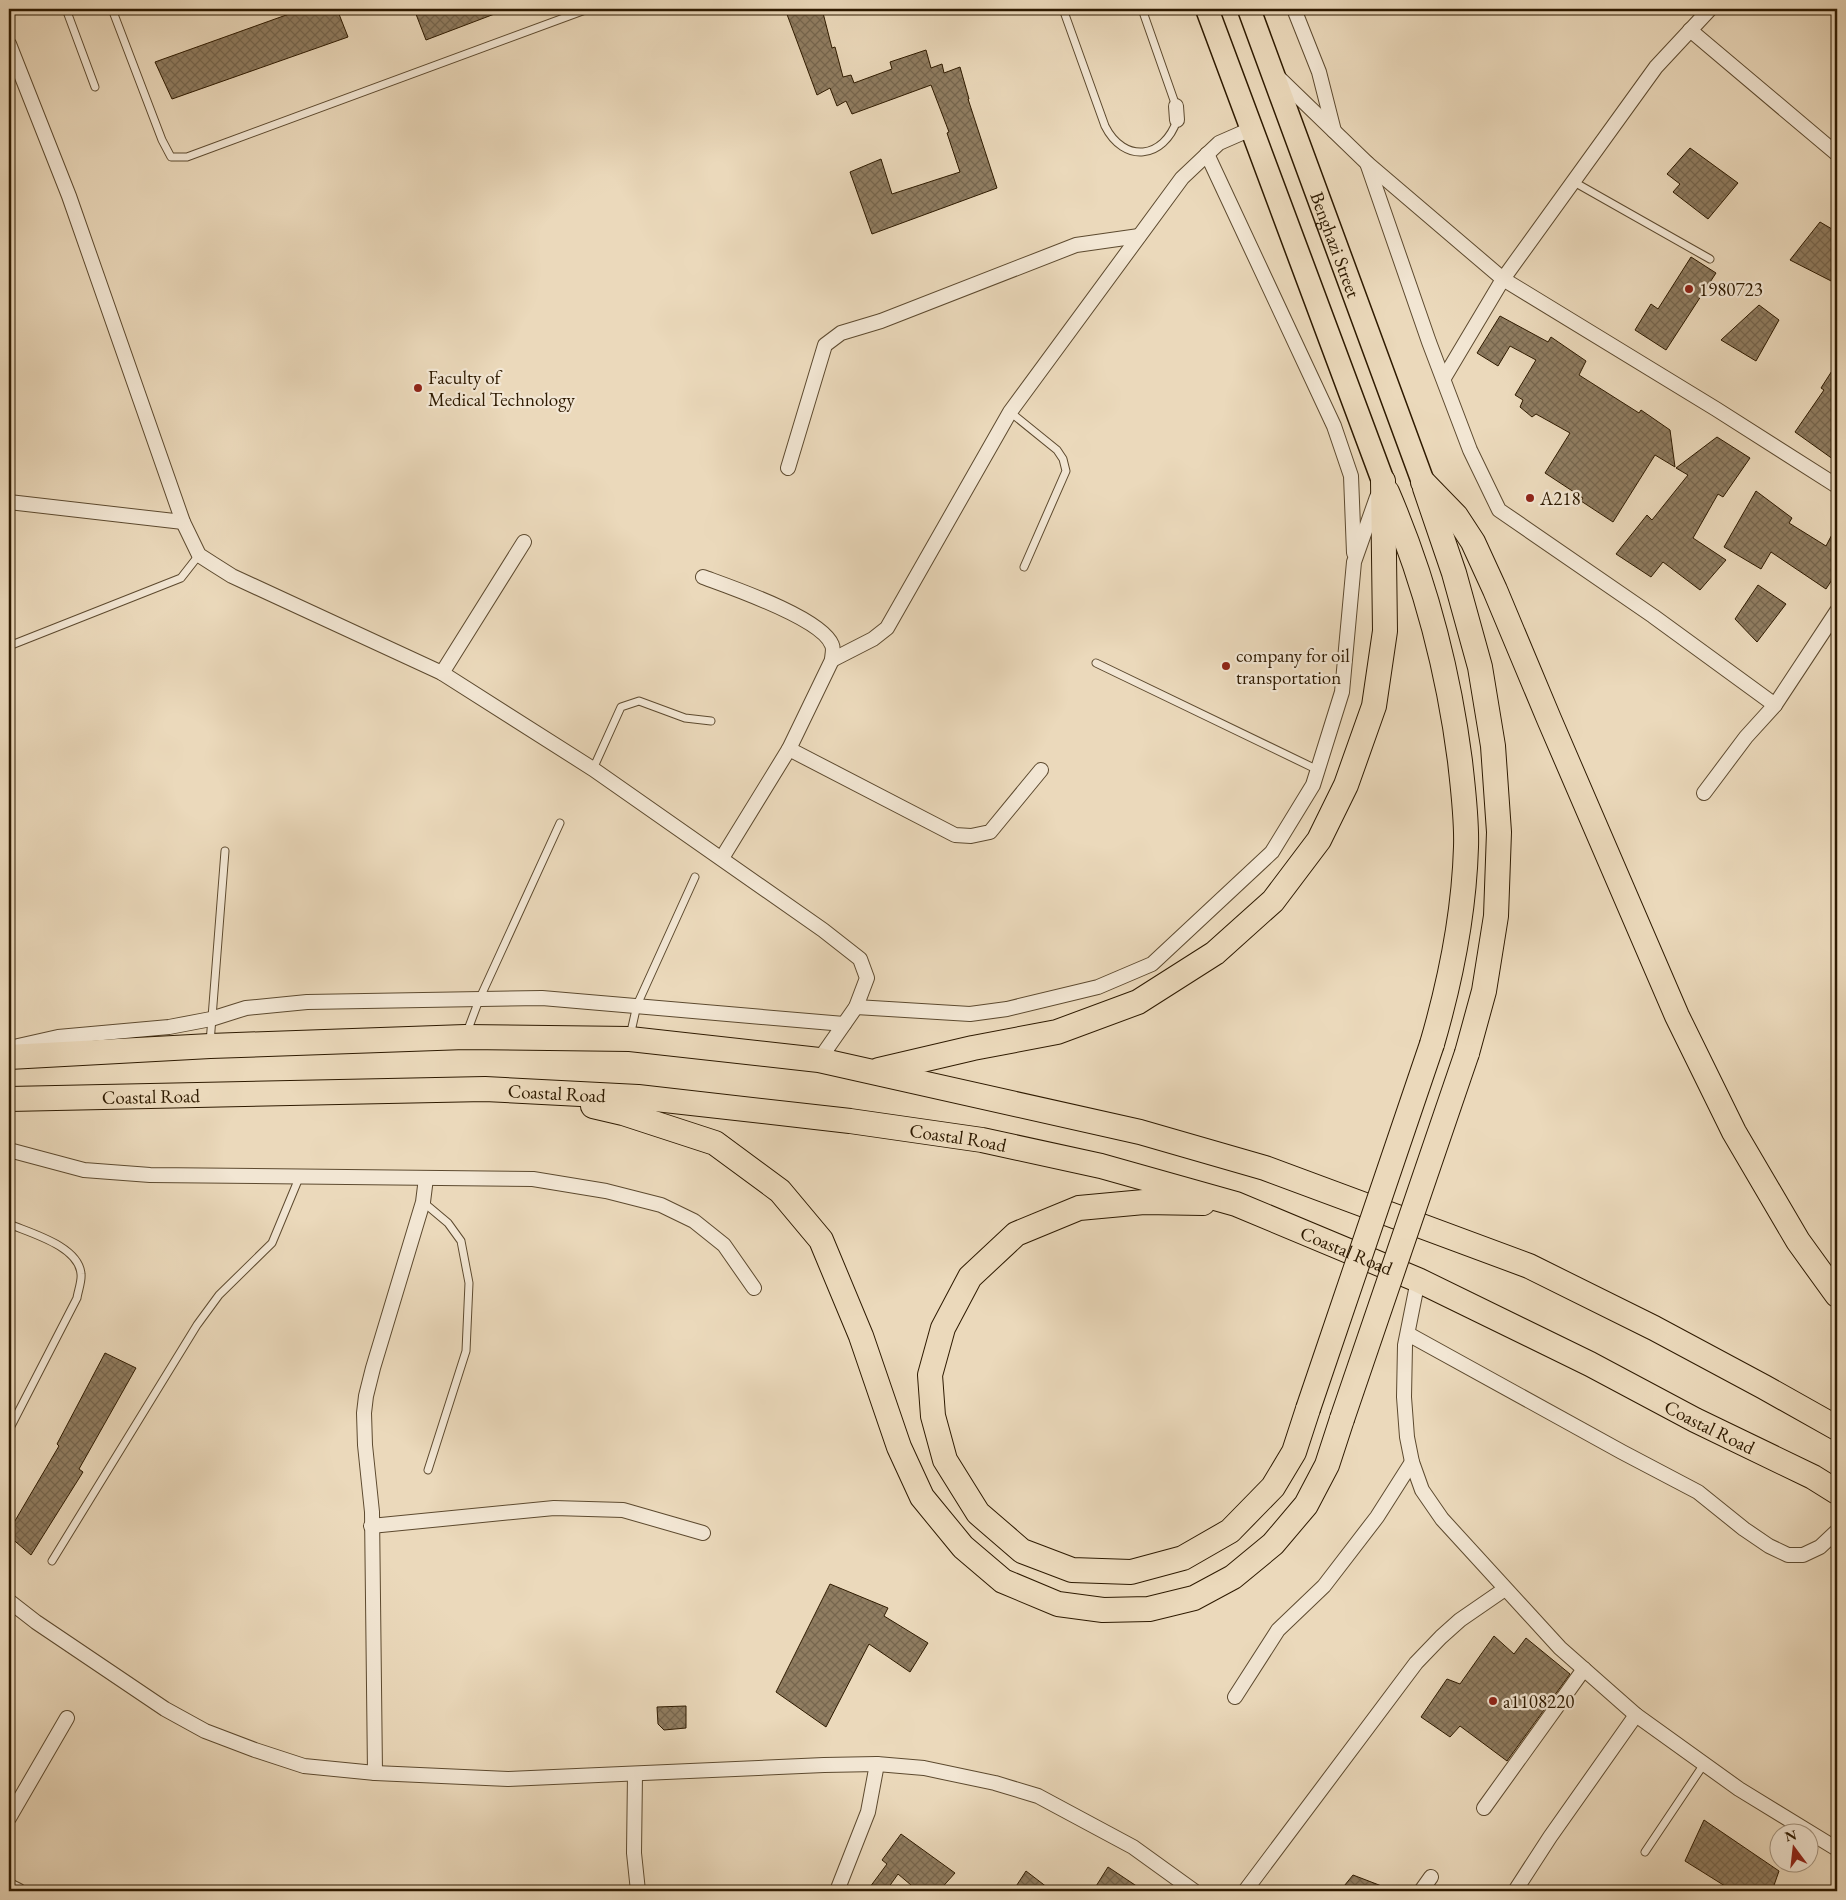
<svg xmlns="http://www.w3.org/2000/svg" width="1846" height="1900" viewBox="0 0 1846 1900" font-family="'EB Garamond',serif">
<defs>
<pattern id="building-cross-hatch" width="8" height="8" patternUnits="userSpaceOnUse" patternTransform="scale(1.25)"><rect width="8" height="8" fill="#907d61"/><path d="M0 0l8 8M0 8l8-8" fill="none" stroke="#76664e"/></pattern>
</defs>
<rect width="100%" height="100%" fill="#ebd9bb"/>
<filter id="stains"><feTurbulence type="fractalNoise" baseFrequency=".004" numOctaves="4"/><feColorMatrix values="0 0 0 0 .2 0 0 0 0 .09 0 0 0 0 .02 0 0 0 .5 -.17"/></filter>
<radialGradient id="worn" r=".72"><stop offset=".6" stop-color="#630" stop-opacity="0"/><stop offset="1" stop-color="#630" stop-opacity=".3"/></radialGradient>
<g fill="url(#building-cross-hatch)" stroke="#2e1a00">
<path d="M303,9H337L348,37L172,99L155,62Z"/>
<path d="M414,9H505V10L426,40Z"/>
<path d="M785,9H822L832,48L835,47L843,77L851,75L854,83L892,69L890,62L926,50L931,68L942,64L944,73L960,67L969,99H968L997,188L872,234L850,172L881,159L892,194L960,172L947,133L949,132L931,85L852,114L846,101L837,106L830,88L817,95Z"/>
<path d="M1690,148L1738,183L1708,219L1673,192L1680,184L1667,174Z"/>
<path d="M1820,222L1837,232V284L1790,260Z"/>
<path d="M1691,257L1716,273L1666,350L1635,330L1651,304L1658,309Z"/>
<path d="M1759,305L1779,320L1756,361L1721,340Z"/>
<path d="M1500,316L1548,342L1551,337L1586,361L1579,375L1639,413L1641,410L1670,430L1675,467L1655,455L1613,522L1581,501L1583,498L1545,473L1570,433L1536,414L1532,417L1520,407L1523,400L1515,395L1536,360L1510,346L1498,366L1477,353Z"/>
<path d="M1837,363V462L1795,432L1824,390L1821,388Z"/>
<path d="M1717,437L1750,458L1723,497L1718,494L1693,538L1726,560L1700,590L1663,562L1651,577L1616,554L1647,515L1652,520L1688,475L1676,468Z"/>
<path d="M1756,491L1792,518L1789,523L1826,546L1837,525V572L1826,589L1771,552L1761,569L1724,547Z"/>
<path d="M1758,585L1786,604L1757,642L1735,619Z"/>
<path d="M105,1353L136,1368L79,1469L83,1472L31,1555L9,1536V1531L59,1446L57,1444Z"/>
<path d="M830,1584L888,1608L884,1616L928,1643L910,1672L869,1644L826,1727L776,1692Z"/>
<path d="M1494,1636L1514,1654L1526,1638L1570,1674L1507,1761L1460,1726L1450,1737L1421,1717L1447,1679L1460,1684Z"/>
<path d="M686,1706V1728L664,1730L658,1724L657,1707Z"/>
<path d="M1704,1820L1779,1871L1772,1891H1733L1685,1861Z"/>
<path d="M901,1834L955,1873L939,1891H918L898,1874L886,1891H867L887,1864L882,1860Z"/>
<path d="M1108,1867L1144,1891H1093Z"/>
<path d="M1026,1871L1052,1891H1013Z"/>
<path d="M1353,1875L1392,1890L1391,1891H1340Z"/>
</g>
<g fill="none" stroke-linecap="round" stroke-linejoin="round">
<defs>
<g id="service">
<path d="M66,9L95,87"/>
<path d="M112,9L162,140L171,157H187L588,9"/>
<path d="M1063,9L1105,126C1124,164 1164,159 1177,120"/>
<path d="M1142,9L1176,106"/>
<path d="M1574,182L1710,259"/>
<path d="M1010,412L1057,450L1063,459L1066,471L1024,567"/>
<path d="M9,646L181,578L199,555"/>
<path d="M1096,663L1318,770"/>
<path d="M593,769L621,707L639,701L685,718L711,721"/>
<path d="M467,1032L479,1000L560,823"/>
<path d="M630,1036L637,1005L695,877"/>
<path d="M210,1043L225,851"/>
<path d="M423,1202L448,1223L461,1241L469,1283L466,1351L428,1470"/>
<path d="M9,1224C30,1233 79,1246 81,1274C82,1281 78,1291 77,1298L9,1430"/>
<path d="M52,1561L197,1325L219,1295L272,1243L299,1178"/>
<path d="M1645,1852L1704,1764"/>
</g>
<g id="minor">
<path d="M1294,9L1319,72L1334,131"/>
<path d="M1690,30L1837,154"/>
<path d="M9,44L69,196L183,522L199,555L213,564L232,576L442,673L593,769L823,930L860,959L867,978L856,1007L819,1060"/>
<path d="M1277,76L1367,163L1503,279L1716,409L1837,486"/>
<path d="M1176,106L1177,120"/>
<path d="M1207,154L1334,426L1351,476L1354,553"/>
<path d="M1367,163L1429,342L1470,450L1499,510L1653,616L1775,705"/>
<path d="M1444,378L1503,279L1656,67L1710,9"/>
<path d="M788,468L825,345L841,333L881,321L1076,245L1139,236"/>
<path d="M9,502L183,522"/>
<path d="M703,577C730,587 822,618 832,645C834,649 832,656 832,660L789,749L722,858"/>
<path d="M832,660L873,639L887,628L1010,412L1182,178L1219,143L1251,129"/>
<path d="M442,673L524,542"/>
<path d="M789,749L955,835L971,836L990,832L1041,770"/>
<path d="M1704,793L1746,737L1775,705L1837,611"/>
<path d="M856,1007L970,1014L1007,1009L1098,987L1152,964L1272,852L1313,785L1342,692L1354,562L1377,497"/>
<path d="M9,1050L18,1046L58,1037L169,1027L211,1019L246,1008L307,1002L542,998L844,1024"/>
<path d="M9,1150L84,1170L150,1175L533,1179L606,1191L661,1205L694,1221L724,1245L754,1288"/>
<path d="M1418,1280L1405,1345L1404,1397L1407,1437L1412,1462L1422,1490L1442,1519L1560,1648L1636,1715L1739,1789L1837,1849"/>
<path d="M1408,1334L1622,1452L1698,1492L1744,1529L1769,1546L1788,1555H1803L1820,1547L1837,1531"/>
<path d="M371,1526L554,1508L623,1510L703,1533"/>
<path d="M9,1601L36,1622L165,1709L205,1731L255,1750L304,1766L375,1773L508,1779L824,1765L877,1764L924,1768L995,1783L1038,1796L1133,1847L1194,1891"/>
<path d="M1235,1697L1278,1630L1324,1586L1377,1517L1412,1462"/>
<path d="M375,1773L372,1512L365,1445L364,1413L366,1396L373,1368L423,1202L426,1178"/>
<path d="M635,1774L634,1853L638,1891"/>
<path d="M1484,1808L1584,1669"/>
<path d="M9,1818L67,1718"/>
<path d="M9,1886L19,1891"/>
<path d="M837,1891L868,1812L877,1764"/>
<path d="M1245,1891L1416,1663L1441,1637L1460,1620L1505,1589"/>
<path d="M1421,1891L1431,1877"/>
<path d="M1515,1891L1550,1837L1636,1715"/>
</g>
<g id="primary">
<path d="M1207,9L1383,481"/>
<path id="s1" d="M1249,9L1423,482"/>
</g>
<g id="trunk">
<path d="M1423,482L1456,516L1473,542L1495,590L1549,719L1677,1016L1734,1132L1798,1241L1837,1295"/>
<path d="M1425,488L1454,573L1480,667L1493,746L1499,832L1496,916L1484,991L1467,1053"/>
<path d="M1387,492C1424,578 1448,668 1460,761C1463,789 1467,819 1466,847C1464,915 1451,979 1432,1044"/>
<path d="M9,1057L210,1046L465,1037L630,1039L819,1060L1140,1132L1265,1168L1529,1266L1654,1328L1764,1387L1837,1428"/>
<path d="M879,1070L973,1048L1057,1032L1138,1002L1215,953L1273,901L1319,840L1346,785L1374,706L1385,631L1383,481"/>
<path id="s2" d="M9,1099L485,1089L638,1097L850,1121L982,1140L1101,1166L1236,1204L1418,1280L1590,1364L1695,1420L1813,1477L1837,1492"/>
<path d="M593,1106L623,1113L715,1143L780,1191L821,1240L861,1336L899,1447L922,1497L963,1547L1003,1581L1058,1604L1103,1610L1149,1609L1194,1598L1233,1577L1273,1544L1306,1505L1327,1465L1342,1419"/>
<path d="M1203,1203L1144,1202L1079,1208L1016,1234L970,1277L943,1328L930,1375L933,1416L945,1460L978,1513L1022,1551L1072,1570L1131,1572L1183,1558L1230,1531L1273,1487L1294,1452L1308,1409"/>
</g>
</defs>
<use href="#service" stroke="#5d4a2f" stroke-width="9"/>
<use href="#minor" stroke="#5d4a2f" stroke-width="16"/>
<use href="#primary" stroke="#2e1a00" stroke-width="25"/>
<use href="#trunk" stroke="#2e1a00" stroke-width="26"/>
<use href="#service" stroke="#f2e6d3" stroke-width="7"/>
<use href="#minor" stroke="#f2e6d3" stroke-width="14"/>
<use href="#primary" stroke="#ebd9bb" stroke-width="22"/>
<use href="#trunk" stroke="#ebd9bb" stroke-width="24"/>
<defs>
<g id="trunk-bridge">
<path d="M1308,1409L1432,1044"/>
<path d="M1342,1419L1467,1053"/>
</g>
</defs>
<use href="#trunk-bridge" stroke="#2e1a00" stroke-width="26" stroke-linecap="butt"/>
<use href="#trunk-bridge" stroke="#ebd9bb" stroke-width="24"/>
</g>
<g fill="#8f2418" stroke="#f2e6d3" stroke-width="2">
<circle cx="1689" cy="289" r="5"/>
<circle cx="418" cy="388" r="5"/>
<circle cx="1530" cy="498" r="5"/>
<circle cx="1226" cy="666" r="5"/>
<circle cx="1493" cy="1701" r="5"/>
</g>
<g text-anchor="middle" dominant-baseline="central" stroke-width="4.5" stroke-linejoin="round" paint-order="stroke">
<g font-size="19" fill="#2e1a00" stroke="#f2e6d3">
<text stroke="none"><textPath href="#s1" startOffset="251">Benghazi Street</textPath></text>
<text stroke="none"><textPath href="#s2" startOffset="548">Coastal Road</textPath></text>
<text stroke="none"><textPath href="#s2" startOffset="142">Coastal Road</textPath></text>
<text stroke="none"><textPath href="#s2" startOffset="952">Coastal Road</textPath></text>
<text stroke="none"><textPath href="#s2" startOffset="1358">Coastal Road</textPath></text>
<text stroke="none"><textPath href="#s2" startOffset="1762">Coastal Road</textPath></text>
</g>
<g font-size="19" fill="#2e1a00" stroke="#f2e6d3" text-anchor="start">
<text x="1699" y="289">1980723</text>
<text x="428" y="377">Faculty of<tspan x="428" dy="22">Medical Technology</tspan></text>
<text x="1540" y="498">A218</text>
<text x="1236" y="655">company for oil<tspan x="1236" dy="22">transportation</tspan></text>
<text x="1503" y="1701">a1108220</text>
</g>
</g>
<rect width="1846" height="1900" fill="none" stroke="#ebd9bb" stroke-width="30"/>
<rect x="10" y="10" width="1826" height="1880" fill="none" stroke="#2e1a00" stroke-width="2.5"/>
<rect x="15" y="15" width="1816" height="1870" fill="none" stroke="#2e1a00"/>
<g transform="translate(1794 1848) rotate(345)"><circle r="24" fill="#f2e6d3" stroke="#a4947f"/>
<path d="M0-4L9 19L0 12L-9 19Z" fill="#8f2418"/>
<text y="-8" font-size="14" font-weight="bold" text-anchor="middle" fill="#2e1a00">N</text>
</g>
<rect width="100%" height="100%" filter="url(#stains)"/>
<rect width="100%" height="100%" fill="url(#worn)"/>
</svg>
